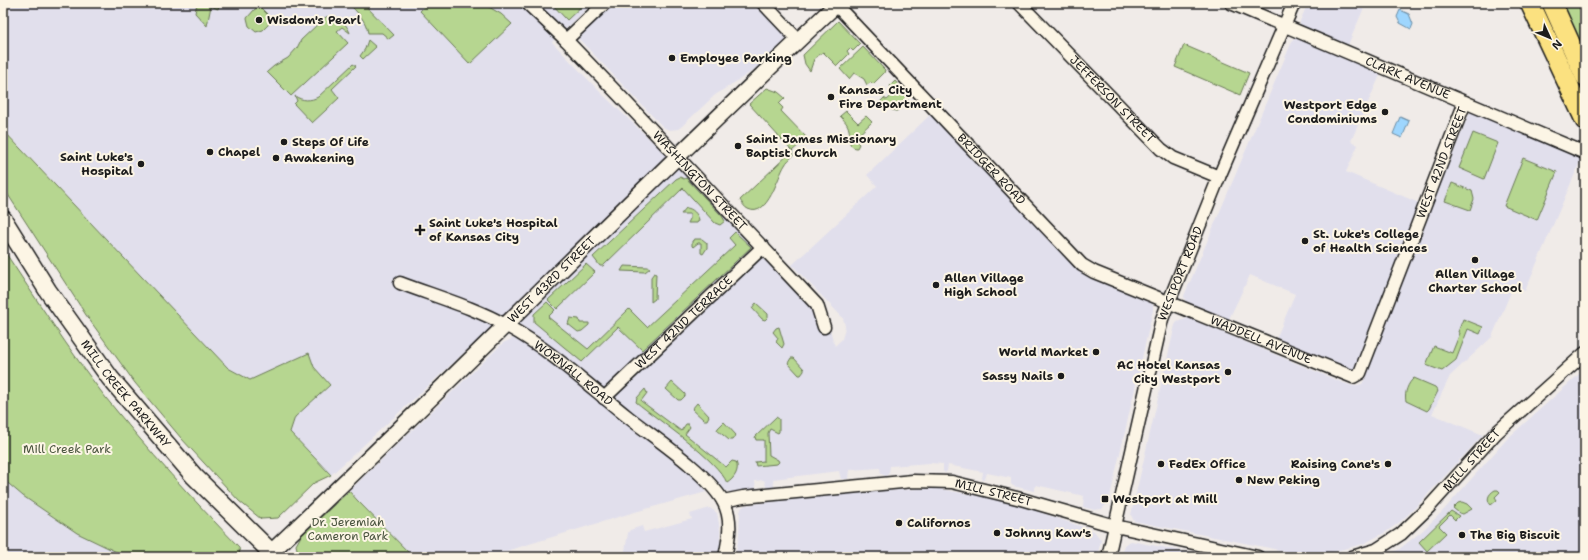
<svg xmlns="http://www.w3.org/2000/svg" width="1588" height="560" viewBox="0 0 1588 560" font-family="'Shantell Sans',sans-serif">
<rect width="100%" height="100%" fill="#f0ebe8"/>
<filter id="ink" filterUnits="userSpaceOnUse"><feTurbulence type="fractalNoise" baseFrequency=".025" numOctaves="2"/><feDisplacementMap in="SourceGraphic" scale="8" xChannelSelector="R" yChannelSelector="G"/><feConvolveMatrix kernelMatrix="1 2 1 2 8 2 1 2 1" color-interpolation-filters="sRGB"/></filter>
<g filter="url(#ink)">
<g fill="#e1dfec">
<path d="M3,3H593L552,42L600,92L679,167L825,314L835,346L842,339L844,332L845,326L843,318L792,265L877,186L867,175L931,114L1088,275L1149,301L1153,305V310L1109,501L1102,509L1094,510L1083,507L1084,496L1036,485L1034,491L1013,486L1011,484V478L987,473L985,479L983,480L982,478L983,472L948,465L947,471L945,473L943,471V464L930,463L890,466L889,473L886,476L881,474L880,468L849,470L848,479H841L839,471L773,479L774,487L767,489L764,480L755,481L756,490L755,491L733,493L718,488L677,448L522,326L503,317L331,475L290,432L295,417L330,385L314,367L309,354L250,380L228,368L3,129Z"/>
<path d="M612,3H753L785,36L787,41L784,45L751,72L715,95L681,127L678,129L669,130L663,127L578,38L580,33Z"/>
<path d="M1308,3H1366L1348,45L1300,25V21Z"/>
<path d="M1295,38L1381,73L1351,141L1358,145L1346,172L1419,203L1431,208L1470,112L1474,111L1582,157L1525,291L1513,287L1492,337L1450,376L1432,414L1483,435L1415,508L1401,521L1386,532L1363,544L1332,552L1311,555L1299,554L1134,521L1131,515L1175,325L1177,322L1188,318L1341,382L1353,386L1362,384L1366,377L1421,233L1409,227L1355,366L1354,369L1350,370L1276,339L1295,294L1250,275L1229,319L1185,301L1184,296L1293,39Z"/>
<path d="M514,338L523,341L682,467L698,481L706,492L628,514L487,557H413L349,491L503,343Z"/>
<path d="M1585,369V557H1384L1398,550L1421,532L1441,513L1507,439Z"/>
<path d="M3,479L23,496L77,533L127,557H3Z"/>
<path d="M934,488L1011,502L1094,531L1101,540L1097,557H735L739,536L740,512L742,507L746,505L834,494Z"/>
<path d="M710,508L717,513L720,530V557H624L628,533L630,530L642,526L644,532L692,519L690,514Z"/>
<path d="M1131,541L1213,557H1121L1124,545Z"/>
</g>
<g fill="#b6d690" stroke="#697956">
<path d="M197,3H220L218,9L211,6L207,26L195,13Z"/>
<path d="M280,3H311C301,10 291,11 280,3Z"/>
<path d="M348,3H363L394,35L389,39L382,33H368C366,20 357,12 348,3Z"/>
<path d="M428,3H482L501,14L512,24L470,64L420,11Z"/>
<path d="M551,3H585L567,20Z"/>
<path d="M1561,3H1577L1585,21V53Z"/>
<path d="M260,7L271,18L272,21L263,30L256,32L249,26L247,18L255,9Z"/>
<path d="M332,16C341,18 347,25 350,33L342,27L337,31L348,43L291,96L267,72L274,66L288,58L297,48L301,40L319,23L321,24L323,23L321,21L326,17Z"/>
<path d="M838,21L860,44L853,51L850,48L847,51L849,54L837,66L823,52L814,59L810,71L805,64L803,55Z"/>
<path d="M368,40L376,47L363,59L360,56L365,49Z"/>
<path d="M1184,45L1249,73L1240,95L1175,67Z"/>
<path d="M863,47L885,70L884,73L873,84L871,82L867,85L864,79L854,73L849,79L840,69Z"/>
<path d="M353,64L356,66L332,89L339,98L312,123L294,104L297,101L295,96C302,101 311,101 318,97Z"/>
<path d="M895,81L909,96L906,102L897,111L892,110L889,106L884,110L878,104L884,98L887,100L895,93L890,86Z"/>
<path d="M767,88L778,92L785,98L779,104L783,108L781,111L807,138L792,151L793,156C790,159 787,161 785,165C778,175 768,219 748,209C745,208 742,203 740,200L792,151L749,104Z"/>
<path d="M846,111L858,123L866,116L872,122L854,139L859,144L857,148C846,147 851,137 849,130C848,124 844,120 840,116Z"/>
<path d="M3,130L228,368L250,380L309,353L314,367L330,385L295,417L290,432L331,475L314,483L278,518L261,519L239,501L181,438L135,383L86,315L3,187Z"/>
<path d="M1473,133L1498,143L1484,179L1459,168Z"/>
<path d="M1523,158L1557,172L1537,220L1504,206Z"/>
<path d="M680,177L684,179L686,178L722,216L725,221L720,225L715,223L683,188L603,266H600L593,257L676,179Z"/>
<path d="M1452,183L1472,191L1474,199L1470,210L1445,201Z"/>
<path d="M686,208C692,208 698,214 699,220L697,223H688L690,219V214H681Z"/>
<path d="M735,232L751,247L642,350L618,327L582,362L534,322V314L547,302L555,310L548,317L588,349L629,309L647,327L735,245L729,238Z"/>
<path d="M695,239H702L707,243V248L703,254L701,253V243H698L693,247L692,246V241Z"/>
<path d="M3,249C36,299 69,350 106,398C148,450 193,500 239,547L240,557H127L77,533L23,496L3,479Z"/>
<path d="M586,264L595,272L557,309L548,300Z"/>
<path d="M624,266L648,267L650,268L645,272L621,271Z"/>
<path d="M654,273L656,274L655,299L651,302V277Z"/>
<path d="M756,303L768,314V317L765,320L762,319L752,308Z"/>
<path d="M570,318L579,319L580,323H589V325L582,331L578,332L568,324Z"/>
<path d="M1463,319L1483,327L1480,334L1468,329L1456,360L1442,371L1426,365L1434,346L1452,353L1460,333L1458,332Z"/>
<path d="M779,327L784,344L782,348L776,342L778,338L773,332L776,328Z"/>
<path d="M791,358H794L804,369V371L801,375H799L788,363Z"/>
<path d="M1414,378L1435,387L1438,391L1429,409L1427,411L1406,401C1404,393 1408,383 1414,378Z"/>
<path d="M672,382L685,394V396L681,400H678L666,389Z"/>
<path d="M645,389L647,393L641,401L681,431L686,424H688L690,427L685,434L726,467L732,461L736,462C740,470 734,479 727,483C718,460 658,420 636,402L637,398Z"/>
<path d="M697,403L709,416L707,420H704L692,409Z"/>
<path d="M776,417L779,419V432L778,433L770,429L768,433L769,455L778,460L779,462L777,464L756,466L755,462L764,461V440H756L755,437Z"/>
<path d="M724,422L736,435L732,440H729L717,430L718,428Z"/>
<path d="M1495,490H1498L1500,492L1495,497L1497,500L1491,505C1486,500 1488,494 1495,490Z"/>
<path d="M349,491L357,500L413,557H299L296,545L301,536Z"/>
<path d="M1462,502L1467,504L1472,509L1463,514L1459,513L1453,508L1458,503Z"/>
<path d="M1451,511L1459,516L1455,520L1450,515L1439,526L1446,533L1427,551L1419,542Z"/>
</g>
<g fill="#9ed6fe" stroke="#6a8ca4">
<path d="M1400,10L1409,14L1413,24L1411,29L1400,23L1397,17Z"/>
<path d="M1400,117L1409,121L1402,138L1393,134Z"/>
</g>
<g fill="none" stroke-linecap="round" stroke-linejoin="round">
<defs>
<g id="minor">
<path id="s1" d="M527,3L566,40L619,95L817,305L824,327"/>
<path d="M763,3L799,41"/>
<path id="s2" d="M1019,3L1161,149L1173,158L1219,177"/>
<path id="s3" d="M1231,3L1585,153"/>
<path id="s4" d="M836,5L1082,265L1094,272L1353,377L1360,373L1465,102"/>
<path d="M566,40L605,3"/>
<path id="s5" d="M400,283C434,296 476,308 507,326C551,350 589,386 628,417C656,439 706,472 723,501C733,519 729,538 725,557"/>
<path id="s6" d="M604,398L763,247"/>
<path id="s7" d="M723,501L743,497L913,481L952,482L1021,499L1115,526L1258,557"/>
<path id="s8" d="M1108,557L1162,319L1219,177L1294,3"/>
<path id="s9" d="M1352,557L1376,550L1401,534L1429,507L1496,433L1585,353"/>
</g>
<g id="tertiary">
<path id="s10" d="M266,557C459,375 644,184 838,3"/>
</g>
<g id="secondary">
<path id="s11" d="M3,219L48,291L110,378L194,476L276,557"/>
</g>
<g id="primary">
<path d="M1530,3L1585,120"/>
<path d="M1552,3L1585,76"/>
</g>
</defs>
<use href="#minor" stroke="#1c1c1c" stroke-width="15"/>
<use href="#tertiary" stroke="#1c1c1c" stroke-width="18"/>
<use href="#secondary" stroke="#1c1c1c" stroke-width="20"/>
<use href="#primary" stroke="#1c1c1c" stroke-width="22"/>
<use href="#minor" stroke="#fcf5e5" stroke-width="12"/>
<use href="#tertiary" stroke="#fcf5e5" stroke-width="15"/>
<use href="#secondary" stroke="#fcf5e5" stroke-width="17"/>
<use href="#primary" stroke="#fbe180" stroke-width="19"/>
</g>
</g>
<g fill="#1c1c1c" stroke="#fcf5e5" stroke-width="1.5">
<circle cx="259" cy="20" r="4"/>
<circle cx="672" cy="58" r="4"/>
<circle cx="831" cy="97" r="4"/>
<circle cx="1385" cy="112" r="4"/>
<circle cx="284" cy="142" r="4"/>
<circle cx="738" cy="146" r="4"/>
<circle cx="210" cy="152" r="4"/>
<circle cx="276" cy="158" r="4"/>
<circle cx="141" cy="164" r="4"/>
<path d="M418 224h4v4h4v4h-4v4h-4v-4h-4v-4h4z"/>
<circle cx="1305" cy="241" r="4"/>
<circle cx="1475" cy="260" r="4"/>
<circle cx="936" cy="285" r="4"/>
<circle cx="1096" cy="352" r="4"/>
<circle cx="1228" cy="372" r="4"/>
<circle cx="1061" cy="376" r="4"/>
<circle cx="1161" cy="464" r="4"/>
<circle cx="1388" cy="464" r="4"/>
<circle cx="1239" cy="480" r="4"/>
<rect x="1101" y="495" width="8" height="8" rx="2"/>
<circle cx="899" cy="523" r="4"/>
<circle cx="997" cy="533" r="4"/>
<circle cx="1462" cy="535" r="4"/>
</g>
<g text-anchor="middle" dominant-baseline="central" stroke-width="4" stroke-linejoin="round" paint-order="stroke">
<g font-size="12" font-weight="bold" fill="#1c1c1c" stroke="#fcf5e5" text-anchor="start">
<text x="267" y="20">Wisdom's Pearl</text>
<text x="680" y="58">Employee Parking</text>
<text x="839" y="90">Kansas City<tspan x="839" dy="14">Fire Department</tspan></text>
<text x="1377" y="105" text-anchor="end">Westport Edge<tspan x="1377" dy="14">Condominiums</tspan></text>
<text x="746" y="139">Saint James Missionary<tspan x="746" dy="14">Baptist Church</tspan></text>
<text x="292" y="142">Steps Of Life</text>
<text x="218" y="152">Chapel</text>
<text x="133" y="157" text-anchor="end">Saint Luke's<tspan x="133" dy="14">Hospital</tspan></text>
<text x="284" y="158">Awakening</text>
<text x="429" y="223">Saint Luke's Hospital<tspan x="429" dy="14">of Kansas City</tspan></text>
<text x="1313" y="234">St. Luke's College<tspan x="1313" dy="14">of Health Sciences</tspan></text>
<text x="1475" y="274" text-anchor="middle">Allen Village<tspan x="1475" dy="14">Charter School</tspan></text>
<text x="944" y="278">Allen Village<tspan x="944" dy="14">High School</tspan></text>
<text x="1088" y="352" text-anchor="end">World Market</text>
<text x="1220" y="365" text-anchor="end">AC Hotel Kansas<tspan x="1220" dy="14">City Westport</tspan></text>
<text x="1053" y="376" text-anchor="end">Sassy Nails</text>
<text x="1169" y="464">FedEx Office</text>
<text x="1380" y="464" text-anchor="end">Raising Cane's</text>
<text x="1247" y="480">New Peking</text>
<text x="1113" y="499">Westport at Mill</text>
<text x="907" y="523">Californos</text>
<text x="1005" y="533">Johnny Kaw's</text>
<text x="1470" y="535">The Big Biscuit</text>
</g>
<g font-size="12" fill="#1c1c1c" stroke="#fcf5e5">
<text stroke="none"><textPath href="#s3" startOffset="192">CLARK AVENUE</textPath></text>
<text stroke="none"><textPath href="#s2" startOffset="134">JEFFERSON STREET</textPath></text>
<text stroke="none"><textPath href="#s4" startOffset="885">WEST 42ND STREET</textPath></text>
<text stroke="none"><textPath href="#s4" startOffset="226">BRIDGER ROAD</textPath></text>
<text stroke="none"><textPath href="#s1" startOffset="248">WASHINGTON STREET</textPath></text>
<text stroke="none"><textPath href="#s8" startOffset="293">WESTPORT ROAD</textPath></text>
<text stroke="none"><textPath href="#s10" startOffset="398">WEST 43RD STREET</textPath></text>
<text stroke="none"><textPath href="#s6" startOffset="110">WEST 42ND TERRACE</textPath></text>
<text stroke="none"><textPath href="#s4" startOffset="552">WADDELL AVENUE</textPath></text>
<text stroke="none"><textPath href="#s5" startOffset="197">WORNALL ROAD</textPath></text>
<text stroke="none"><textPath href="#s11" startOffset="214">MILL CREEK PARKWAY</textPath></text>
<text stroke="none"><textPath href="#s9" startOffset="157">MILL STREET</textPath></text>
<text stroke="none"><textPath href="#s7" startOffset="273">MILL STREET</textPath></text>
</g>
<g font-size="12" fill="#4a543f" stroke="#fcf5e5">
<text x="67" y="449">Mill Creek Park</text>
<text x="348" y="522">Dr. Jeremiah<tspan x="348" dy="14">Cameron Park</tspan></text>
</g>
</g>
<rect width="1588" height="560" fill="none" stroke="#fcf5e5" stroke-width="16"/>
<rect x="8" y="8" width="1572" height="544" fill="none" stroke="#1c1c1c" stroke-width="1.5" filter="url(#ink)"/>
<g transform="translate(1550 38) rotate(134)" stroke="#fcf5e5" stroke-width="3" paint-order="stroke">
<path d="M0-3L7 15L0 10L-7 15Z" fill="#1c1c1c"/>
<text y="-6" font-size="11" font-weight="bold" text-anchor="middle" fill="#1c1c1c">N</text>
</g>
</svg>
